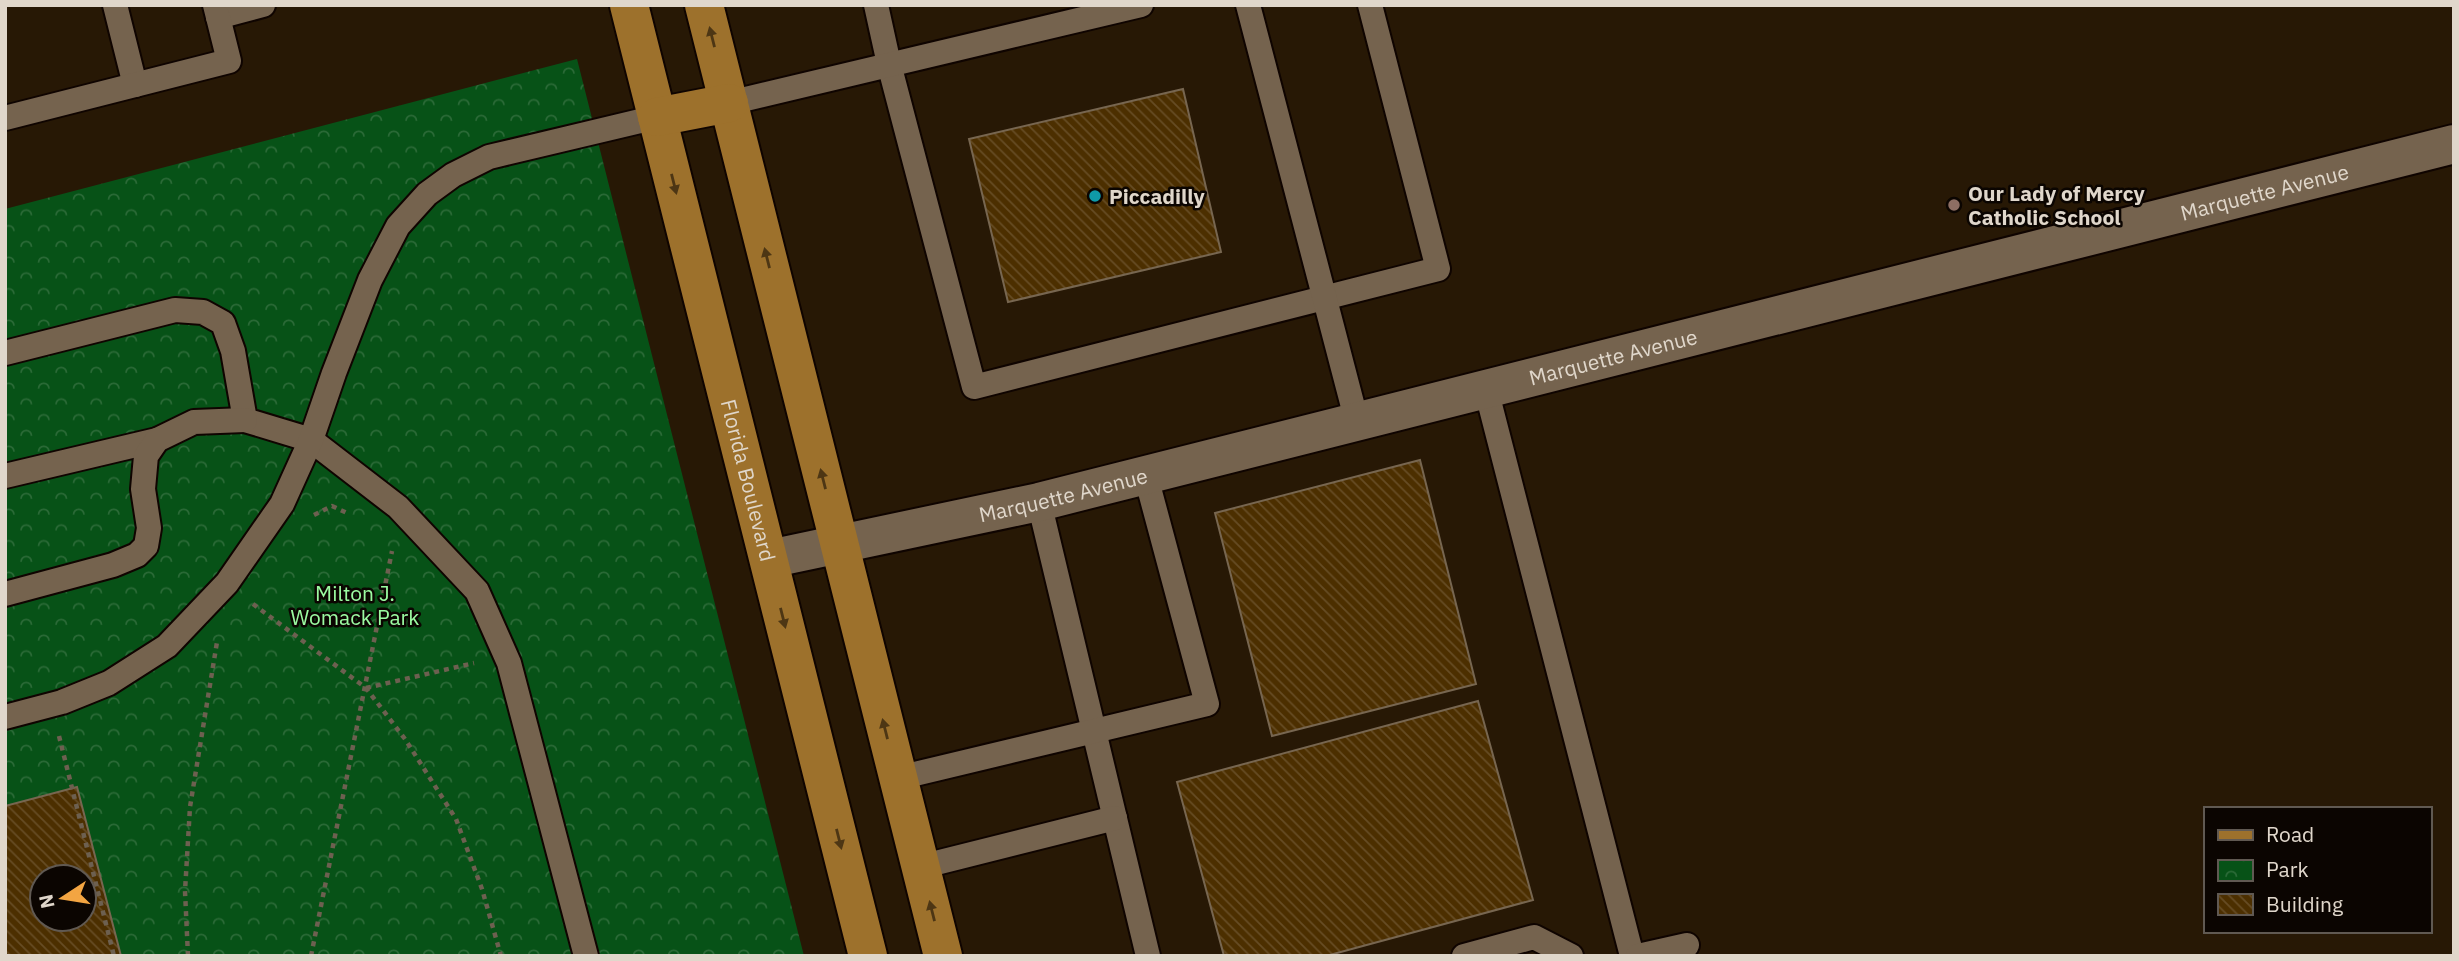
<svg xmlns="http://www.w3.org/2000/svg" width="2459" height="961" viewBox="0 0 2459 961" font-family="'IBM Plex Sans',sans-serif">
<defs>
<pattern id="park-crowns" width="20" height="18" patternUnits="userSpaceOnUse" patternTransform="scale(1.75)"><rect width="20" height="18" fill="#075217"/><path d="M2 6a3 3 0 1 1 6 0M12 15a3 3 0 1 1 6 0" fill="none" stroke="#2b6a37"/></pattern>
<pattern id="building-back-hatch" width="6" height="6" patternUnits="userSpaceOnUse" patternTransform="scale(1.75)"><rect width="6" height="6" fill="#4c2f00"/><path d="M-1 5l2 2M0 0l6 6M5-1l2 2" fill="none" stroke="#664c24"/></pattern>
</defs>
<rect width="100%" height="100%" fill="#271805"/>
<path fill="url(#park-crowns)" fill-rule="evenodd" d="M577,59L804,956H5V209ZM42,877H84V919H42Z"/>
<g fill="url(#building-back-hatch)" stroke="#776650" stroke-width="2" fill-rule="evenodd">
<path d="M1183,89L1221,252L1008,302L969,139Z"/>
<path d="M1420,460L1476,684L1272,736L1215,513Z"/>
<path d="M1478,701L1533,900L1326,956H1224L1177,782Z"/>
<path d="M77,787L121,956H5V806ZM42,877H84V919H42Z"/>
</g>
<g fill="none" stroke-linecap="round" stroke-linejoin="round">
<defs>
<g id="service">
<path d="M115,5L135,85"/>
<path d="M215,5L218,17L263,5"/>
<path d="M876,5L889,64L974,387L1438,269L1370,5"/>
<path d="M1248,5L1357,422"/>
<path d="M729,103L1141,5"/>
<path d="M5,118L229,61L218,17"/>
<path d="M5,353L175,310L203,312L223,323L233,351L245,420L311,440L398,507L477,591L509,663L586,956"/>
<path d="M1486,389L1632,956"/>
<path d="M5,476L157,440"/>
<path d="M1039,502L1148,956"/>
<path d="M5,594L113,565L137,555L146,546L149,528L143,489L146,456L157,440L194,422L245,420"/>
<path d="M5,717L62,702L109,683L167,646L227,583L282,504L311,440L334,373L370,280L398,226L427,194L453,175L489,157L657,117"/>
<path d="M898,778L1207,704L1145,473"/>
<path d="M920,867L1115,818"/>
<path d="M1464,956L1534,937L1571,956"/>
<path d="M1638,956L1687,945"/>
</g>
<g id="minor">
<path id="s1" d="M769,559L1039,502L2454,144"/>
</g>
<g id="primary">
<path id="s2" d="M629,5L868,956"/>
<path d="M704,5L943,956"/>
<path d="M657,117L729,103"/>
</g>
</defs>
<use href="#service" stroke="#0f0400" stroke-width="28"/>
<use href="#minor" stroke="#0f0400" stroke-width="42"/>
<use href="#primary" stroke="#0f0400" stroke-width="42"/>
<g stroke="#6d6050" stroke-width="4.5" stroke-dasharray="5 5" stroke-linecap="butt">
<path d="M314,515L332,506L347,513"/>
<path d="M253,604L366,688L405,739L456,819L482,889L501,956"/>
<path d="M366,688L474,663"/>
<path d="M59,736L114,956"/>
<path d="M188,956L185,891L190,807L217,642"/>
<path d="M311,956L392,551"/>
</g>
<use href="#service" stroke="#75634e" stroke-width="24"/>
<use href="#minor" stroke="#75634e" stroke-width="38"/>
<use href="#primary" stroke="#9d712c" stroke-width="38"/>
</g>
<defs><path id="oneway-solid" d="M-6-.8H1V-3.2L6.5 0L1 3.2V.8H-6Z" transform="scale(1.75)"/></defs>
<g fill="#4d3614">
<use href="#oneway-solid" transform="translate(712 37) rotate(-104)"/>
<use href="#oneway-solid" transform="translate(674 184) rotate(76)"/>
<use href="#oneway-solid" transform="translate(767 258) rotate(-104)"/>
<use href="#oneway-solid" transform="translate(823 479) rotate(-104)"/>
<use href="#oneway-solid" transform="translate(783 618) rotate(76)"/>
<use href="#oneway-solid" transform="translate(885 729) rotate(-104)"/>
<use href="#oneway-solid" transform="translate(839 839) rotate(76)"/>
<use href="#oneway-solid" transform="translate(932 911) rotate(-104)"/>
</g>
<circle fill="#0f9aa8" stroke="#0b0501" stroke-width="2.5" cx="1095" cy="196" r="7"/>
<circle fill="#8d6e63" stroke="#0b0501" stroke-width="2.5" cx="1954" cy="205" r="7"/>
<g text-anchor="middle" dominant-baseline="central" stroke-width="5" stroke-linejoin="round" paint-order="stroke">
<g font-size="21" fill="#e0d7cb" stroke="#0b0501">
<text stroke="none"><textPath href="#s1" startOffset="1540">Marquette Avenue</textPath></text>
<text stroke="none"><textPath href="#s1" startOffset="868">Marquette Avenue</textPath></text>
<text stroke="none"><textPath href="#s2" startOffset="490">Florida Boulevard</textPath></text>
<text stroke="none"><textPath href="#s1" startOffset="301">Marquette Avenue</textPath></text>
</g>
<g font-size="21" font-weight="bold" fill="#e0d7cb" stroke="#0b0501" text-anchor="start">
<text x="1968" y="193">Our Lady of Mercy<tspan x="1968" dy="24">Catholic School</tspan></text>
<text x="1109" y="196">Piccadilly</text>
</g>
<g font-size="21" fill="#9bfba1" stroke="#0b0501">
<text x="355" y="593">Milton J.<tspan x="355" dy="24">Womack Park</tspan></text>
</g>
</g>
<rect width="2459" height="961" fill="none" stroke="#e0d7cb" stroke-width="14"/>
<rect x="2204" y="807" width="228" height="126" fill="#0b0501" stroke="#605952" stroke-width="2"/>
<rect x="2218" y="830" width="35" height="10" fill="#9d712c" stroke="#605952" stroke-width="2"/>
<text x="2266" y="842" font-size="21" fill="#e0d7cb">Road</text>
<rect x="2218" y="860" width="35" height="21" fill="url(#park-crowns)" stroke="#605952" stroke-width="2"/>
<text x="2266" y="877" font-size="21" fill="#e0d7cb">Park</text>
<rect x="2218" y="894" width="35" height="21" fill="url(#building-back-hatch)" stroke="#605952" stroke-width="2"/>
<text x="2266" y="912" font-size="21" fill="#e0d7cb">Building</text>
<g transform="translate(63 898) rotate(258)"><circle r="33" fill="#0b0501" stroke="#605952" stroke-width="2"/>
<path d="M0-5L12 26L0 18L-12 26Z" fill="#f3a542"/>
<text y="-10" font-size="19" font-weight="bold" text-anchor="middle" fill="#e0d7cb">N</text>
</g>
</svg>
